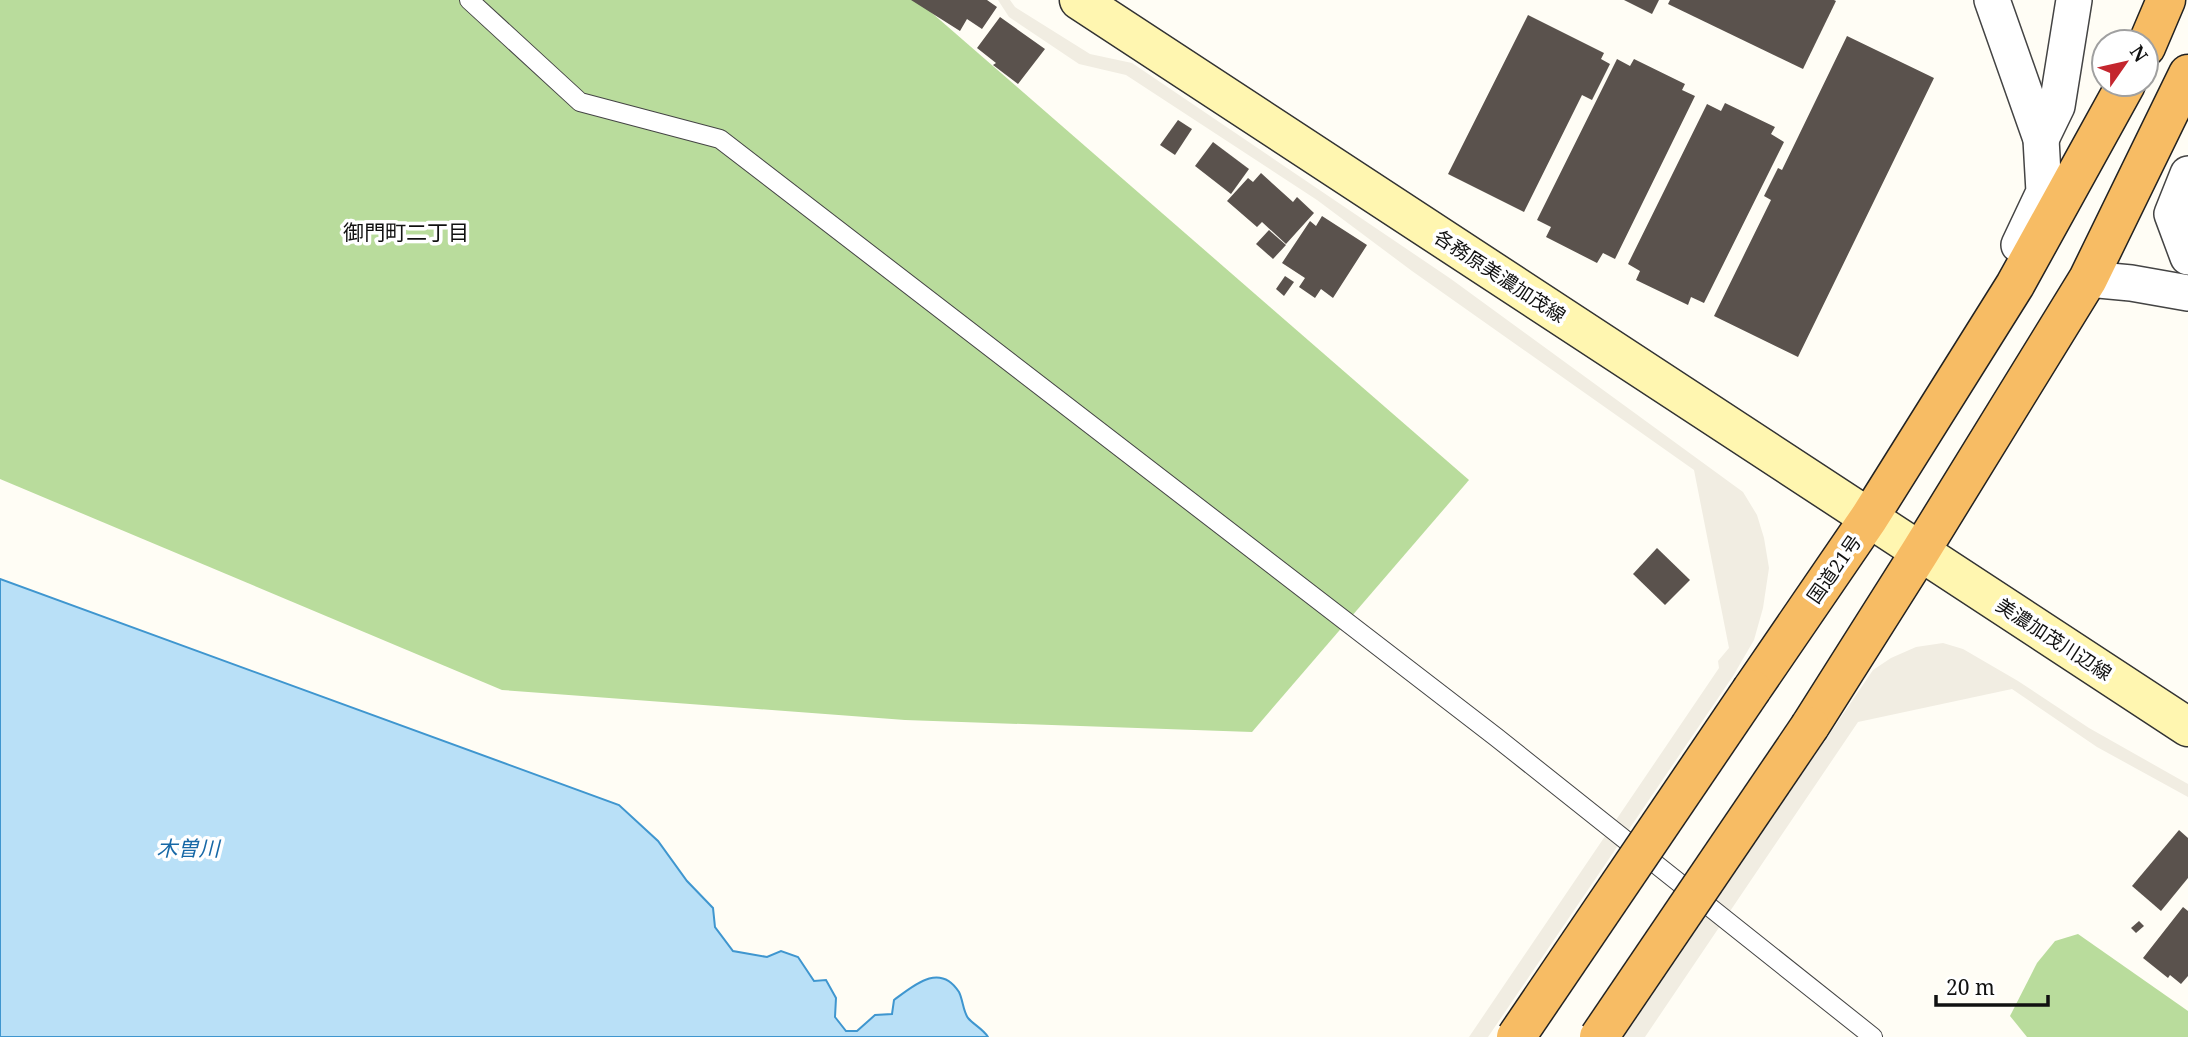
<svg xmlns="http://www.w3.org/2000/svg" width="2188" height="1037" viewBox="0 0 2188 1037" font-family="'Noto Serif','Noto Sans JP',serif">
<rect width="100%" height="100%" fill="#fffdf5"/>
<g fill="#b9dc9c">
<path d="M0,0H917L1469,480L1252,732L905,720L502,690L0,479Z"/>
<path d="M2078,934L2188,1011V1037H2027L2010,1016L2037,963L2055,941Z"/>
</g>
<g fill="#f1ede2">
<path d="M998,0H1010L1015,7L1090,54L1132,63L1451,279L1743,492L1757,515L1764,538L1769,568L1763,608L1754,640L1733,676L1488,1037H1469L1719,668L1718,661L1729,648L1694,470L1412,271L1317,200L1126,75L1079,64L1009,17Z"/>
<path d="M1943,643L1963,649L2018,681L2089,728L2188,784V797L2097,747L2012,689L1858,722L1645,1037H1624L1873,670L1891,658L1916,647Z"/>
</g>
<path fill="#b9e0f7" stroke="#3f96cf" stroke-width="2" d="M0,579L619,805L658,841L687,881L713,908L715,927L733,951L767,957L781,951L798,957L814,981L826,980L836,998L835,1017L846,1031H857L875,1015L892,1014L894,1000C914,985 940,962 959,992C963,1000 963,1011 968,1018C974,1025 983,1029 988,1037H0Z"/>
<g fill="#5a524d">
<path d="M911,0H987L997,7L982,29L967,19L960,31Z"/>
<path d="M1624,0H1659L1652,14Z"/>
<path d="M1670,0H1834L1836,1L1803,69L1668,4Z"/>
<path d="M1528,15L1604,53L1601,59L1610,64L1592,100L1582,95L1524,212L1448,174Z"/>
<path d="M1000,17L1045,49L1018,84L993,65L996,63L977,48Z"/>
<path d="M1847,36L1934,78L1798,357L1714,316L1771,200L1764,196L1778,168L1782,170Z"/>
<path d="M1617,59L1630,66L1634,59L1685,84L1682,90L1695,96L1615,259L1603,253L1597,263L1546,237L1551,227L1537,220Z"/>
<path d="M1725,103L1775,127L1771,134L1784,142L1704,303L1691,297L1688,305L1636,280L1640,271L1628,264L1707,104L1721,111Z"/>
<path d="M1178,120L1192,129L1175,155L1160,145Z"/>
<path d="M1213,142L1249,169L1231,194L1195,166Z"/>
<path d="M1261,173L1293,202L1297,197L1314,213L1286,244L1262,222L1257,227L1227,201L1248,178L1253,182Z"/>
<path d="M1322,216L1367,245L1333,298L1321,289L1315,298L1299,287L1305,278L1282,263L1310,221L1316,226Z"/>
<path d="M1269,230L1286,245L1273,259L1256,244Z"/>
<path d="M1285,276L1294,282L1284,296L1276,289Z"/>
<path d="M1657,548L1690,580L1665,605L1633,574Z"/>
<path d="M2179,830L2188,838V878L2161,911L2132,886Z"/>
<path d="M2183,907L2188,911V976L2181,984L2170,975L2168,978L2143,958Z"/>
<path d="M2139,921L2144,926L2136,933L2131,928Z"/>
</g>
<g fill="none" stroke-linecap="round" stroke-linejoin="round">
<defs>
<path id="service" d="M469,0L580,102L720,139L1496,737L1873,1037"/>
<g id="minor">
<path d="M1992,0L2041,139L2044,192L2019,245"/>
<path d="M2041,139L2057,106L2074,0"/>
<path d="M2188,174L2172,214L2188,257"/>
<path d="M2088,279L2131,283L2188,293"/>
</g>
<path id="secondary" d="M1079,0L2188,727"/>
<g id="trunk">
<path d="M2146,47L2166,0"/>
<path d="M1752,689L1869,518L2015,285L2126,84"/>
<path d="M1810,726L1920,552L2088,279L2188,74"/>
</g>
</defs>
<use href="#service" stroke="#444" stroke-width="20"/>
<use href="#minor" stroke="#444" stroke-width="38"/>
<use href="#secondary" stroke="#333" stroke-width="41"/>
<use href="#trunk" stroke="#222" stroke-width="41"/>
<use href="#service" stroke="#fff" stroke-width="18"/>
<use href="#minor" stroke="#fff" stroke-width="35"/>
<use href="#secondary" stroke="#fff6b0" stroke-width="38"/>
<use href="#trunk" stroke="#f7bc64" stroke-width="38"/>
<defs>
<g id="trunk-bridge">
<path d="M1516,1037L1752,689"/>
<path d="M1599,1037L1810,726"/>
</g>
</defs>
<use href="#trunk-bridge" stroke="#222" stroke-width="41" stroke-linecap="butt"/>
<use href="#trunk-bridge" stroke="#f7bc64" stroke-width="38"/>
</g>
<g text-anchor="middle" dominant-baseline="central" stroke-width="7" stroke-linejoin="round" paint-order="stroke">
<g font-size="19" fill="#111" stroke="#fff">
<text transform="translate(1500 276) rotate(33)">各務原美濃加茂線</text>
<text transform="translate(1834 569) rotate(-55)">国道21号</text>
<text transform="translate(2054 639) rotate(33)">美濃加茂川辺線</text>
</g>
<g font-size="21" fill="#111" stroke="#fff">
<text x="406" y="232">御門町二丁目</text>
</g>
<g font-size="21" font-style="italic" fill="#1768a6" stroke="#fff">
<text x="188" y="848">木曽川</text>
</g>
</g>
<g transform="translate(2125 63) rotate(56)"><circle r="33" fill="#ffffff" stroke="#a0a0a0" stroke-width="2"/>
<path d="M0-5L12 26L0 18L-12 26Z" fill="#c4262e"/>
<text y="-10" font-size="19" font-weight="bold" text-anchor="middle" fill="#111111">N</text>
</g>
<path d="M1936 995v10h112v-10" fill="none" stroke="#111111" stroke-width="3.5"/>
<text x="1946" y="995" font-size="21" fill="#111111" stroke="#ffffff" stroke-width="5" paint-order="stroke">20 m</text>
</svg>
